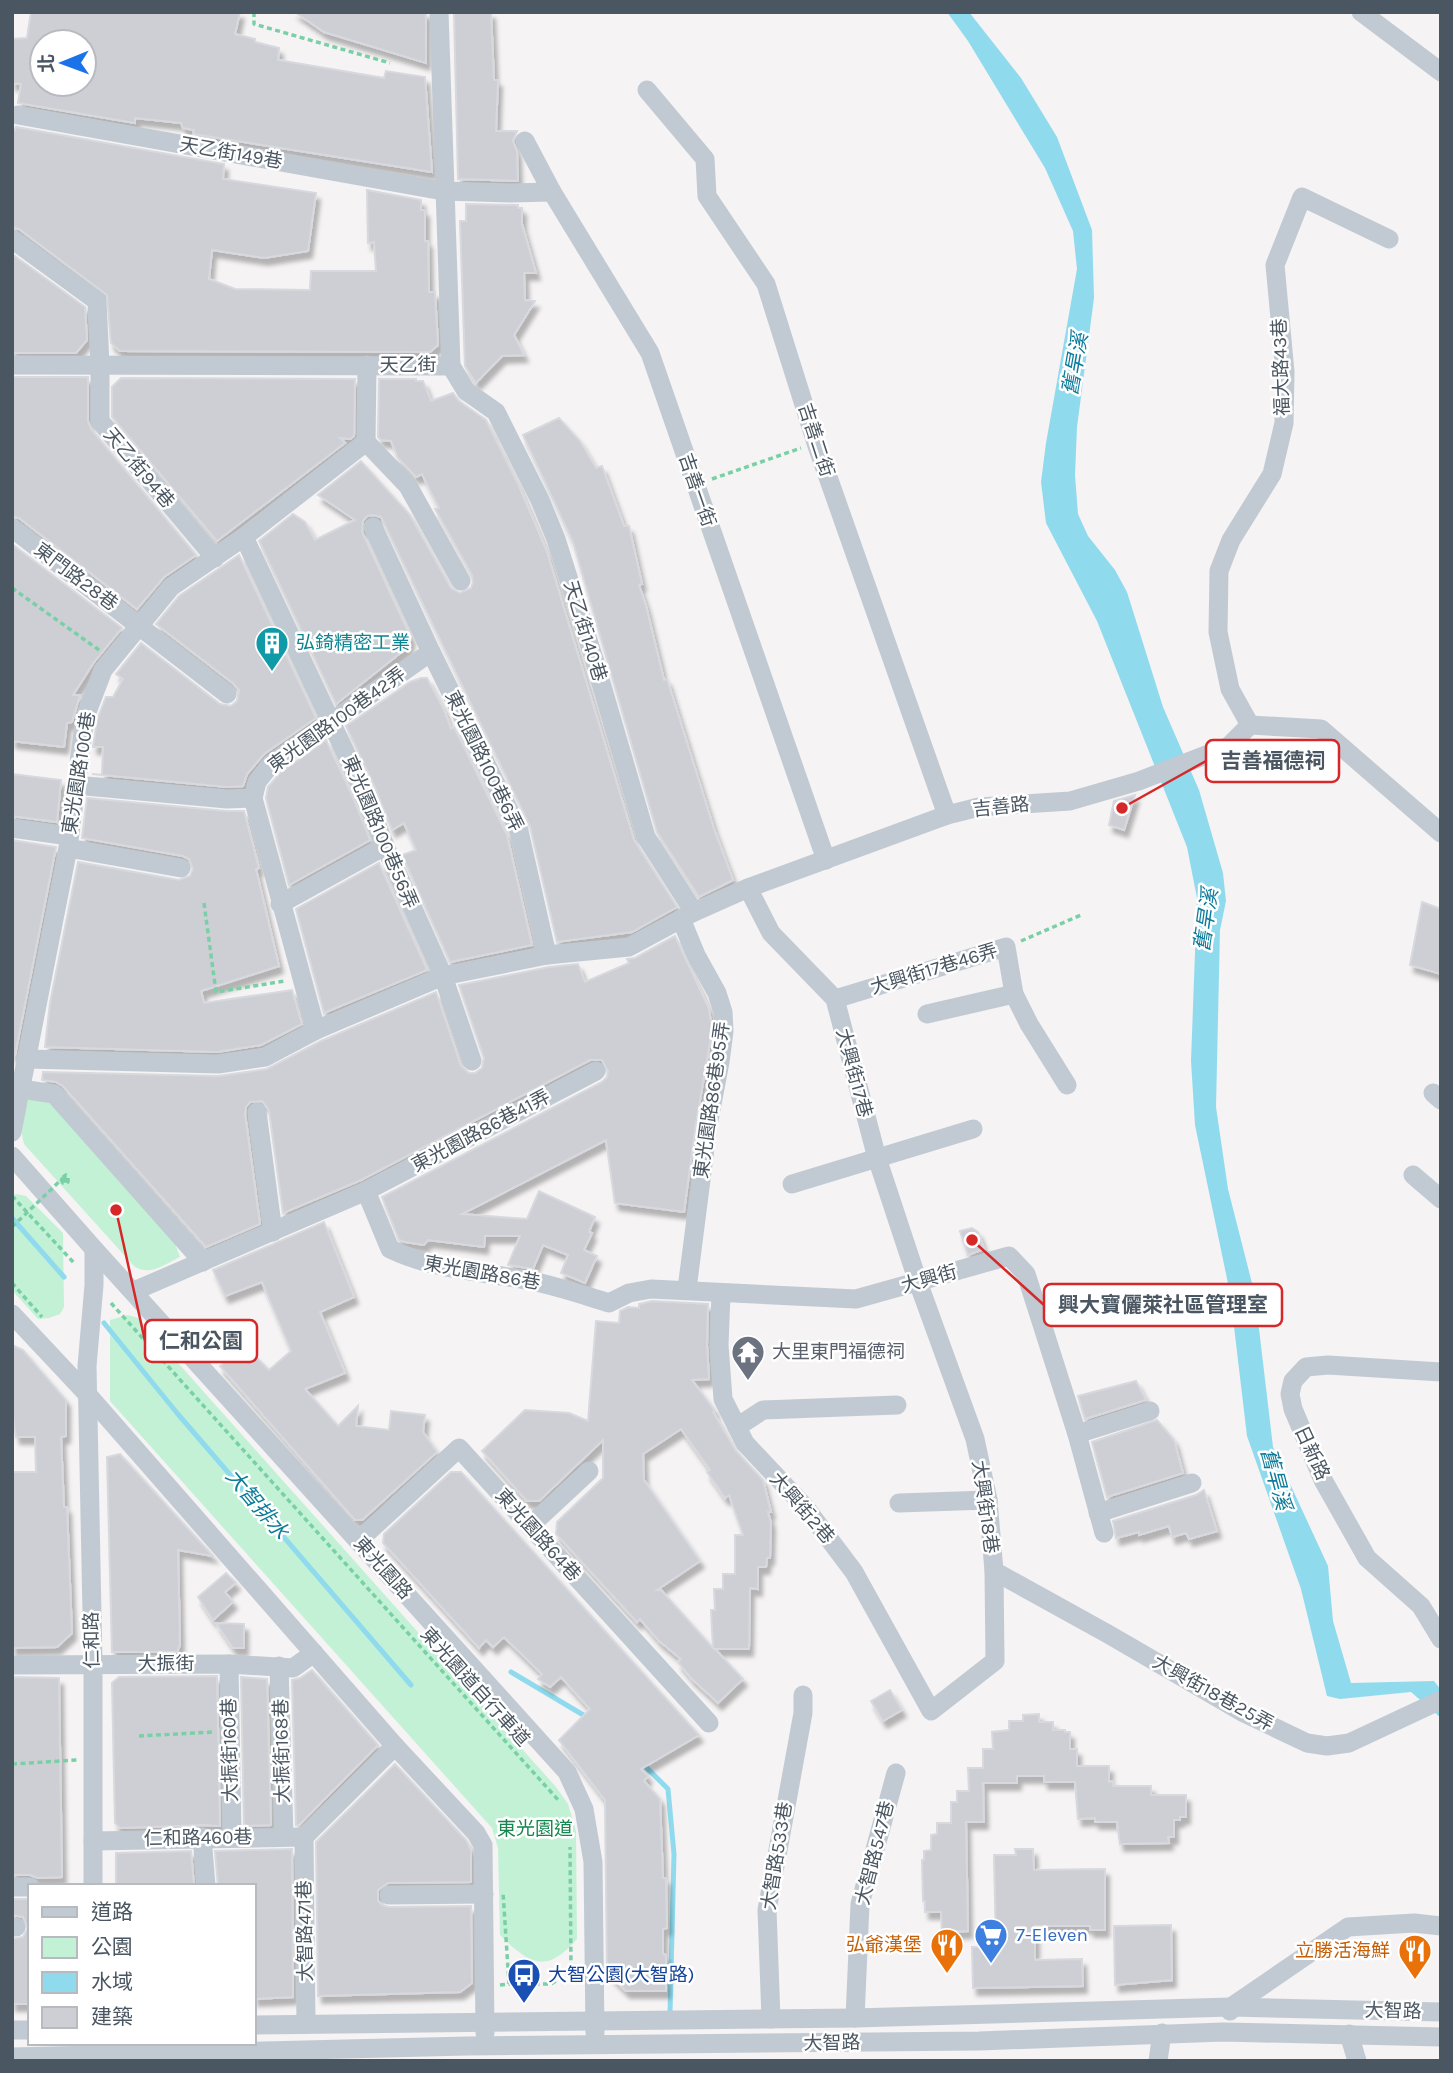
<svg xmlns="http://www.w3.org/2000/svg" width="1453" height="2073" viewBox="0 0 1453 2073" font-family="Karla,'Noto Sans TC',sans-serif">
<defs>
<filter id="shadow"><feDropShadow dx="4" dy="7" stdDeviation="2" flood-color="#0004"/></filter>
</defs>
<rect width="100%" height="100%" fill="#f5f3f3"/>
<g fill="#c3f1d5">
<path d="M28,1100H47L174,1241L180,1257C165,1264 149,1277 134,1266L24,1144L21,1130Z"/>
<path d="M16,1194L26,1196L63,1233L64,1307L60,1314L49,1318L38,1319L12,1290V1197Z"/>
<path d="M128,1315L138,1318L556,1787L568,1804L576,1831L577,1939C546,1975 529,1964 500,1935L498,1848L492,1828L110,1401V1320Z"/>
</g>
<path fill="#90daee" d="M947,12H969L1021,78L1057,137L1092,230L1094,298L1077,427L1075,475L1078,514L1088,536L1115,570L1127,592L1163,707L1199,790L1223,873L1226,901L1220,930L1216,1107L1228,1189L1255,1295L1273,1447L1328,1566L1333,1621L1351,1683L1434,1681L1441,1690V1718L1411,1692L1340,1699L1327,1696L1301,1589L1247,1436L1230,1293L1195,1125L1191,1061L1197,898L1187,847L1097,621L1046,523L1041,482L1046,443L1077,269L1073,231L1045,168L968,41Z"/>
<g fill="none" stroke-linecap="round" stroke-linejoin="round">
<g stroke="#90daee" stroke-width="5">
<path d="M12,1218L64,1277"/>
<path d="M104,1323L177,1413L411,1685"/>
<path d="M511,1672L590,1719"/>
<path d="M642,1763L668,1789L674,1854L670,2012"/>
</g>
</g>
<g fill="#cdcfd5" stroke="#d7d9de" stroke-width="2" fill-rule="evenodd" filter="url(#shadow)">
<path d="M31,12H240L235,34L255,39V42L279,48L278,60L384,78L386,71L425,77L432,172L193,134L194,130L183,128L181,123L135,118V123L18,103L21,84L12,83V39L27,38ZM42,42H84V84H42Z"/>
<path d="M295,12H426V63L324,32Z"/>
<path d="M454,12H491L494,80H498L496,131H517L513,141L517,152L518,181L458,179Z"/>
<path d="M12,127L15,130L16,127L224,164L223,179L316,193L308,251L264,258L212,250L209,279L235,289L310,290L311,271H376L374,242L368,243L367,190L421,200V210H425V241H428L429,292H435L438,345L430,352L120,351L111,343L107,295L19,229L12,227Z"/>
<path d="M466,204L518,205V208H522V224L536,273H524L525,300L535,301L514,335L524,355L502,356L476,383L465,366L460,221H466Z"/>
<path d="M12,254L85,307L87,340L76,353H12Z"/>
<path d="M12,377H88V421L91,429L196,555L164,577L137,609L19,518L12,516Z"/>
<path d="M121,378L355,379L354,436L350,439L340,438L345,443L217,541L112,417V387Z"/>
<path d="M379,379H416V381H423L431,401L453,393L459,401L486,420L518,484L547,552L634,840L677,907L632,932L557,942L530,826L381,517L373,515L367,516L363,521L362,532L411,638L408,647L336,704L259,541L293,514L305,522L315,540L355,520L318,495L361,461L410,515L451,588L460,593L471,588L473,582L472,575L435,509L439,508L422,474L416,477L398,458L391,441L381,440L378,437Z"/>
<path d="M559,418L580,441L596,468L602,466L624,526H629L642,584L639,585L646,606L664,680L667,679L714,829L733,880L699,897L657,832L573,542L523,435Z"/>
<path d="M12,544L122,628L94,662L73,695H80L72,722L67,723L64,747L12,741Z"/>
<path d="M239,555L316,718L264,754L247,774L243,786L227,787L92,774L102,775L103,747H93L97,720L106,697H113L123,679L116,674L141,643L220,704L231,706L237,701L239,690L234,684L156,624L179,596Z"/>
<path d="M421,678H427L444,710L451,729L454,727L457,733L507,835L532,945L450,962L402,855L416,850L404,823L392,830L374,785L346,726L410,682Z"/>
<path d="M326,740L352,795L370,840L289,885L266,798L268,787L280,773Z"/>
<path d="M12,774L61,780L57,822L12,816Z"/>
<path d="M1135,795L1124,830L1109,825L1114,801Z"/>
<path d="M87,798L226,811H244L259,868L256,869L279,966L201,991L204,1003L292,990L302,1024L261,1045L217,1052L45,1047L50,1003L78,862L179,880L190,876L193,869L189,859L183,856L82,838Z"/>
<path d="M12,840L56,847L15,1055H12Z"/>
<path d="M379,863L427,970L324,1013L296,909Z"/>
<path d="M1422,902L1441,909V974L1410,965Z"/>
<path d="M675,936L709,1009L712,1031L696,1123L684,1212L615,1203L606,1140L462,1214L527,1219L539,1191L595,1217L589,1232L592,1233L584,1250L597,1256L585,1283L561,1273L568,1255L543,1245L533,1269L508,1265L520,1236H485L484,1247L428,1240L424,1245L405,1242L399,1240L382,1197L602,1082L607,1077L608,1071L602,1060H590L361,1180L283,1213L269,1110L262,1101L250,1102L246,1107L245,1114L260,1224L206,1247L63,1086L56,1082L42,1080L43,1072L218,1076L267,1069L321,1041L436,992L461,1066L469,1073H475L482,1068L484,1058L459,985L549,967L578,964L585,982L629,963L627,959L635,958Z"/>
<path d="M324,1222L354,1297L320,1312L345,1373L305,1389L338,1426L358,1406L356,1426L389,1430L391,1411L425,1415L423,1432L437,1452L362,1520H355L220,1366L236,1353L256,1357L269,1370L291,1351L262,1282L225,1296L213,1270Z"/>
<path d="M972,1228L978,1232L984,1249L968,1255L960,1231Z"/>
<path d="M652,1301L708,1304L707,1345L709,1379L692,1380L715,1411L713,1412L736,1451L763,1480L771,1512H768L771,1523L770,1558H767L766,1567H758V1589L750,1588L749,1649H715L743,1679L718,1703L691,1678L678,1662L681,1659L659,1641L640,1619L637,1622L556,1534L557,1522L603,1478V1440L539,1501H527L482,1451L525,1410L569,1413L588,1421L596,1321L619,1323L620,1311L628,1307L639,1308V1304ZM681,1429L710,1470L707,1472L725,1498L729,1495L743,1535H735V1574H723V1589H714L715,1610H711L713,1648L661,1590H657L700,1561L644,1480L643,1454Z"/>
<path d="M12,1345L23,1350L66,1400V1436L61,1437L64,1507H67L72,1633L57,1647L12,1648V1472H36L35,1437H16L12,1410Z"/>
<path d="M1136,1381L1146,1400L1085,1419L1078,1396Z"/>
<path d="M1157,1420L1174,1440L1183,1473L1107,1497L1092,1442Z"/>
<path d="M120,1454L213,1556L178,1550L180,1645L177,1652H112L107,1457Z"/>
<path d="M451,1472H461L699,1735L641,1769L648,1776L644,1781L660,1799L663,1878H666L667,1928L663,1929V1954L666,1955V1991H626L607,1972L605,1800L559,1740L590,1709L561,1677L550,1687L538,1679L542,1674L504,1637L493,1647L486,1640L479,1648L383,1543L384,1534Z"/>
<path d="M1204,1490L1217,1531L1189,1539L1186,1533L1172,1537L1169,1526L1139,1535V1532L1116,1538L1113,1521L1196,1495Z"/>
<path d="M226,1573L236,1583L225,1592L233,1602L213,1620L198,1597Z"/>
<path d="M216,1623L244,1624V1648H233Z"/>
<path d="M312,1670L378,1745L299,1825H296L292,1680L300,1678Z"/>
<path d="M217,1676L220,1826L202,1825L120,1828L115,1823L112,1683L119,1677Z"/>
<path d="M12,1677L59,1678L62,1877L38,1878L30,1875H12Z"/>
<path d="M241,1677L267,1679L271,1825L244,1826Z"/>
<path d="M890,1690L902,1710L883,1721L871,1701Z"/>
<path d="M1039,1714V1722H1053V1730H1065V1732H1070V1749H1077V1766H1109V1782L1113,1781V1786H1151V1795H1186V1817H1180V1820H1174V1837H1168L1169,1843L1120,1844L1117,1822H1095V1818L1078,1819L1075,1782H1044V1776H1017V1783H983L984,1822H966L968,1931L942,1932L941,1912H925V1901H923L922,1860H924V1851L931,1850V1835L937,1834V1823H951V1802H957V1791H969L968,1768H983V1749H993L992,1732L1009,1730V1721H1023V1715Z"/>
<path d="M395,1764L466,1840L471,1850V1882L388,1883L378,1890V1901L382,1905L389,1907L471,1906L472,1983L460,1992L318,1996L316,1842Z"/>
<path d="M292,1849L293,1997L254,1999V1886H218L215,1851Z"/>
<path d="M1015,1849H1033L1034,1870L1105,1869V1930H1090V1926H1035V1960L1082,1959L1083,1986L973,1988L972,1947H996L994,1855H1016Z"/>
<path d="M191,1851L194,1886H116V1853Z"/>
<path d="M12,1899H30V2004H12V1939L23,1937L28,1928L23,1917L12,1915Z"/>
<path d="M1171,1925L1172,1980L1115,1985L1114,1926Z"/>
</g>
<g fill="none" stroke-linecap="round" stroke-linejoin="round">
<g stroke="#7ad0a6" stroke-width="3.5" stroke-dasharray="5 3.5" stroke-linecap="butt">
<path d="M254,12V24L390,63"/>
<path d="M712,479L801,448"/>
<path d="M12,588L99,650"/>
<path d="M204,903L216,992L285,981"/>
<path d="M1021,941L1081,915"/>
<path d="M61,1179L63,1183L68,1182V1176L66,1175L62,1178L64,1181H67V1177L63,1178"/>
<path d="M12,1196L75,1264"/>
<path d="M12,1283L42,1317"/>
<path d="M111,1303L560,1802"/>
<path d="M139,1736L214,1732"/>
<path d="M12,1764L77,1760"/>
<path d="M509,1984H551L571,1971L570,1847"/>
<path d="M500,1985L509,1984L503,1892"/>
</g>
<g stroke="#c1cad2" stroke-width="19">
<path d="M439,12L451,366L466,391L496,412L540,500L556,539L594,659L646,837L694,912"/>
<path d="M1361,12L1441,72"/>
<path d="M647,90L705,159L707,196L766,284L816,443L947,815"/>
<path d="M18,115L443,191L510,193L552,192"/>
<path d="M525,141L552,192L650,353L826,860"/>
<path d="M12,239L97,301L100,365V421L215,558"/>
<path d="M12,365L451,366"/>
<path d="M366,442L408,486L461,581"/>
<path d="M12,528L227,694"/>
<path d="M244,537L363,790L385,846L443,976L472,1061"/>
<path d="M431,652L519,831L547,955"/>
<path d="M1250,725L1230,689L1218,632L1219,571L1231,540L1272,474L1284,423L1285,372L1275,265L1302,197L1389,239"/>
<path d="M1250,725L1321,729L1441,833"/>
<path d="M75,785L227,799L253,798L257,782L271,764L431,652L373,527"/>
<path d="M253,798L316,1030"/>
<path d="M12,828L69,836"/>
<path d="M68,848L181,868"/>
<path d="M280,904L385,846"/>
<path d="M681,919L696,955L717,993L723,1012L724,1031L720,1062L708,1125L687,1289"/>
<path d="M835,999L1006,947L1014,994L1029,1024L1067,1085"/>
<path d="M927,1014L1014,994"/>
<path d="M27,1059L218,1064L265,1057L316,1030L443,976L547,955L629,947L694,912L748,888L947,815L979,807L1070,801L1139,781L1229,746L1250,725"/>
<path d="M21,1089L54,1094L203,1262"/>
<path d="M1433,1093L1441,1100"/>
<path d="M257,1112L273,1232"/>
<path d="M12,1132L68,848L85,717L103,670L171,587L244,537L366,442L367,365"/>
<path d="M12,1156L94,1249L567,1772L584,1809L593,1862L595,2033"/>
<path d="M1413,1175L1441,1199"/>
<path d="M792,1184L973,1129"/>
<path d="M366,1191L390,1249C436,1271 482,1271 531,1281C557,1286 583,1295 609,1303L629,1293L651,1289L856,1299L1009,1256L1026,1274L1077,1434L1104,1533"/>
<path d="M134,1291L366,1191L596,1071"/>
<path d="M721,1294L719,1345L723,1399L745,1443L805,1507L854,1572L931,1711L995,1661L994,1571L988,1500L975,1439L918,1282L877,1158L835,999L771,933L748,888"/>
<path d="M12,1314L88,1395L395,1746L476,1833L483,1845L485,2033"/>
<path d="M1441,1372L1328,1365L1306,1367L1293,1381L1290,1394L1293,1409L1323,1480L1367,1558L1421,1606L1441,1639"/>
<path d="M737,1427L763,1410L897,1405"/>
<path d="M1077,1434L1150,1411"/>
<path d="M899,1503L988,1500"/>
<path d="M1098,1513L1192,1483"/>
<path d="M530,1526L589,1471"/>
<path d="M358,1541L459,1448L709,1723"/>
<path d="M994,1571L1108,1634L1244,1713L1307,1743L1327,1746L1349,1743L1441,1700"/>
<path d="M229,1664L232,1837"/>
<path d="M12,1665L229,1664L293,1668L314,1653"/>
<path d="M279,1666L284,1837"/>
<path d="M202,1837L206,1886"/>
<path d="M304,1837L306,2024"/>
<path d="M304,1837L395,1746"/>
<path d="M93,1841L304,1837"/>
<path d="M93,1886V1664L87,1366L94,1285V1249"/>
<path d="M12,1887H30"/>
<path d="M389,1895L484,1894"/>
<path d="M12,1927H16"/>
<path d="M1230,2011L1231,2007L1348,1927L1414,1923L1441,1926"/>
<path d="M855,2018L860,1904L896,1773"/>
<path d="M771,2019L767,1910L803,1713V1695"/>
<path d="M254,2025L855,2018L1231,2007L1441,2012"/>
<path d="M12,2030H30"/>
<path d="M1349,2034L1357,2061"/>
<path d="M12,2057L467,2046L979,2041L1223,2032L1441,2037"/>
<path d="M1158,2061L1162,2033"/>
</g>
<path stroke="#7ad0a6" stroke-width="3.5" stroke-dasharray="5 3.5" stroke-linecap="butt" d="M12,1227L63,1178"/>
</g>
<defs>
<symbol id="building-pin" viewBox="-11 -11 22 30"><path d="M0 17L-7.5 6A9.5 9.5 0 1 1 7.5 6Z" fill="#0f9aa8" stroke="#fff"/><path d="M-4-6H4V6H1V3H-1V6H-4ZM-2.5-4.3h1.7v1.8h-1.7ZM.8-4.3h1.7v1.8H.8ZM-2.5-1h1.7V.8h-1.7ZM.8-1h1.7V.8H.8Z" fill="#fff"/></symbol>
<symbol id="temple-pin" viewBox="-11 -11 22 30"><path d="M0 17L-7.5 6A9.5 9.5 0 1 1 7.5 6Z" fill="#6b7280" stroke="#fff"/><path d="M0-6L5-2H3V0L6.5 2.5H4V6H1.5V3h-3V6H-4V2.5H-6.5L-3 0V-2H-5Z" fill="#fff"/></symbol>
<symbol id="supermarket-pin" viewBox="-11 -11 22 30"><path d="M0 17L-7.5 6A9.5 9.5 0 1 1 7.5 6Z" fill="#3f7fe0" stroke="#fff"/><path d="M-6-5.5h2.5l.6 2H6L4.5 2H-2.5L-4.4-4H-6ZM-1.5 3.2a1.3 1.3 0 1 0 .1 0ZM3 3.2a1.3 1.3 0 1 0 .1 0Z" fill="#fff"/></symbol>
<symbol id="restaurant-pin" viewBox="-11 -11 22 30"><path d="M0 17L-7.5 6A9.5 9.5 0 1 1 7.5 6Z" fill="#e8710a" stroke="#fff"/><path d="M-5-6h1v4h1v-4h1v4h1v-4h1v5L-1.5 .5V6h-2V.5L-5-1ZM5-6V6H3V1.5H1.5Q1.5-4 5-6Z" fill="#fff"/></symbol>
<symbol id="bus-pin" viewBox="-11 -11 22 30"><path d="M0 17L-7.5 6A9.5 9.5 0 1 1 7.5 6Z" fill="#1a4fb4" stroke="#fff"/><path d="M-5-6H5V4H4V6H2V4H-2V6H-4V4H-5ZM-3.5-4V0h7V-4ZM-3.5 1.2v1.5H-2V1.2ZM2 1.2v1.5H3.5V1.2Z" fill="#fff"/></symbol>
</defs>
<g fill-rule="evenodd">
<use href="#building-pin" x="253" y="624" width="38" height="52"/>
<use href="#temple-pin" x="729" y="1333" width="38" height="52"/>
<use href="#supermarket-pin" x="972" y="1916" width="38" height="52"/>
<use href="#restaurant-pin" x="928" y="1926" width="38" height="52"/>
<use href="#restaurant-pin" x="1396" y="1932" width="38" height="52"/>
<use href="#bus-pin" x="505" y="1956" width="38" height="52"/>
</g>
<g text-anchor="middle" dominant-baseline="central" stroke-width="5" stroke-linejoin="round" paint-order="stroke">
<g font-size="19" fill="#4a5661" stroke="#fff">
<text transform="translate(231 153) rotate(10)">天乙街149巷</text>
<text x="408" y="365">天乙街</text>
<text transform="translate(1281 367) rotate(-92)">福大路43巷</text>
<text transform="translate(816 440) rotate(72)">吉善二街</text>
<text transform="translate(139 468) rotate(50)">天乙街94巷</text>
<text transform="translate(697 490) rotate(71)">吉善一街</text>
<text transform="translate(76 577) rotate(37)">東門路28巷</text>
<text transform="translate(585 631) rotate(73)">天乙街140巷</text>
<text transform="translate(337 720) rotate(-36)">東光園路100巷42弄</text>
<text transform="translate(484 761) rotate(64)">東光園路100巷6弄</text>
<text transform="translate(79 773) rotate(-81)">東光園路100巷</text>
<text transform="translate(1001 807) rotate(-6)">吉善路</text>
<text transform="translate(380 832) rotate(67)">東光園路100巷56弄</text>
<text transform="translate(934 969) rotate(-17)">大興街17巷46弄</text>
<text transform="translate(854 1073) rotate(75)">大興街17巷</text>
<text transform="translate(712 1100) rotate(-82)">東光園路86巷95弄</text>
<text transform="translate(481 1131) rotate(-28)">東光園路86巷41弄</text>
<text transform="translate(482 1273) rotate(10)">東光園路86巷</text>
<text transform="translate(929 1279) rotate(-16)">大興街</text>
<text transform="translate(1312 1453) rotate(65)">日新路</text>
<text transform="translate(985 1507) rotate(82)">大興街18巷</text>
<text transform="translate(802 1508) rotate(49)">大興街2巷</text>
<text transform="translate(538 1535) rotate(48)">東光園路64巷</text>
<text transform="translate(383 1568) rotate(48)">東光園路</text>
<text transform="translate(92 1640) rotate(-91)">仁和路</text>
<text x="166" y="1664">大振街</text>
<text transform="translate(475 1687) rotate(48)">東光園道自行車道</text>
<text transform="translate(1213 1693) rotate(29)">大興街18巷25弄</text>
<text transform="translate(230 1750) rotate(-91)">大振街160巷</text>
<text transform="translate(282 1751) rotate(-91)">大振街168巷</text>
<text transform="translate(198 1838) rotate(-1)">仁和路460巷</text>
<text transform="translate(875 1853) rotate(-76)">大智路547巷</text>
<text transform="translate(777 1856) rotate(-81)">大智路533巷</text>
<text transform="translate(305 1931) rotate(-91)">大智路471巷</text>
<text transform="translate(1393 2011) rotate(1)">大智路</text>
<text transform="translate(832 2043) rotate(-1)">大智路</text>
</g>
<g font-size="19" fill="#0d838f" stroke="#fff" text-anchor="start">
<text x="296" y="643">弘錡精密工業</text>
</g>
<g font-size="19" fill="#5b616d" stroke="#fff" text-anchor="start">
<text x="772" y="1352">大里東門福德祠</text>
</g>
<g font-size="19" fill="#17864f" stroke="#fff">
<text x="535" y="1829">東光園道</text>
</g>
<g font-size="19" fill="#366cbe" stroke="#fff" text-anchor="start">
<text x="1016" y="1935">7-Eleven</text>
</g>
<g font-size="19" fill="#c56008" stroke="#fff" text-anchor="end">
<text x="922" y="1945">弘爺漢堡</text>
<text x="1390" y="1951">立勝活海鮮</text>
</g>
<g font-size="19" fill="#164399" stroke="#fff" text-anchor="start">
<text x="548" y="1975">大智公園(大智路)</text>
</g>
<g font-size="21" font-style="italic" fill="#0c7c9b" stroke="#fff">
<text transform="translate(1075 364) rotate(-80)">舊旱溪</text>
<text transform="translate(1206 920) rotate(-82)">舊旱溪</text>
<text transform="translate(1276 1479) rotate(75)">舊旱溪</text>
<text transform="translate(257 1504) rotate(50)">大智排水</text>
</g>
</g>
<path fill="none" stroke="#d62828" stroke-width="2.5" d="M1122 808L1206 761M972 1240L1044 1305M116 1210L145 1341"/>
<g fill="#d62828" stroke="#fff" stroke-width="2.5">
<circle cx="1122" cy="808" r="7"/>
<circle cx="972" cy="1240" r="7"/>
<circle cx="116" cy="1210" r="7"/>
</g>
<g fill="#fff" stroke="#d62828" stroke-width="2.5">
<rect x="1206" y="740" width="133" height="42" rx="7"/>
<rect x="1044" y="1284" width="238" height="42" rx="7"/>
<rect x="145" y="1320" width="112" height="42" rx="7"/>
</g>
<g font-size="21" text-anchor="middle" font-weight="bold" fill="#4a5661">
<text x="1273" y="768">吉善福德祠</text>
<text x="1163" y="1312">興大寶儷萊社區管理室</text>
<text x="201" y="1348">仁和公園</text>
</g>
<rect width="1453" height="2073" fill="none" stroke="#4a5661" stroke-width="28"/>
<rect x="28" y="1884" width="228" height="161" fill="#ffffff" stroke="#b7bbc0" stroke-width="2"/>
<rect x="42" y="1907" width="35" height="10" fill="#c1cad2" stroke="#b7bbc0" stroke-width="2"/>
<text x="91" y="1919" font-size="21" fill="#4a5661">道路</text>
<rect x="42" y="1937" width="35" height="21" fill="#c3f1d5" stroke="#b7bbc0" stroke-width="2"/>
<text x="91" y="1954" font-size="21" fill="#4a5661">公園</text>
<rect x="42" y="1972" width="35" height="21" fill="#90daee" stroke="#b7bbc0" stroke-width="2"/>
<text x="91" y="1989" font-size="21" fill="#4a5661">水域</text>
<rect x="42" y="2007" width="35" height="21" fill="#cdcfd5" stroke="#b7bbc0" stroke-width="2"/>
<text x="91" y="2024" font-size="21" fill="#4a5661">建築</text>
<g transform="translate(63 63) rotate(269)"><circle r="33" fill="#ffffff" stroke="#b7bbc0" stroke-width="2"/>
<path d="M0-5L12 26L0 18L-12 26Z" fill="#1a73e8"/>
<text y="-10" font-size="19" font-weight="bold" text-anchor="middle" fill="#4a5661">北</text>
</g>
</svg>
